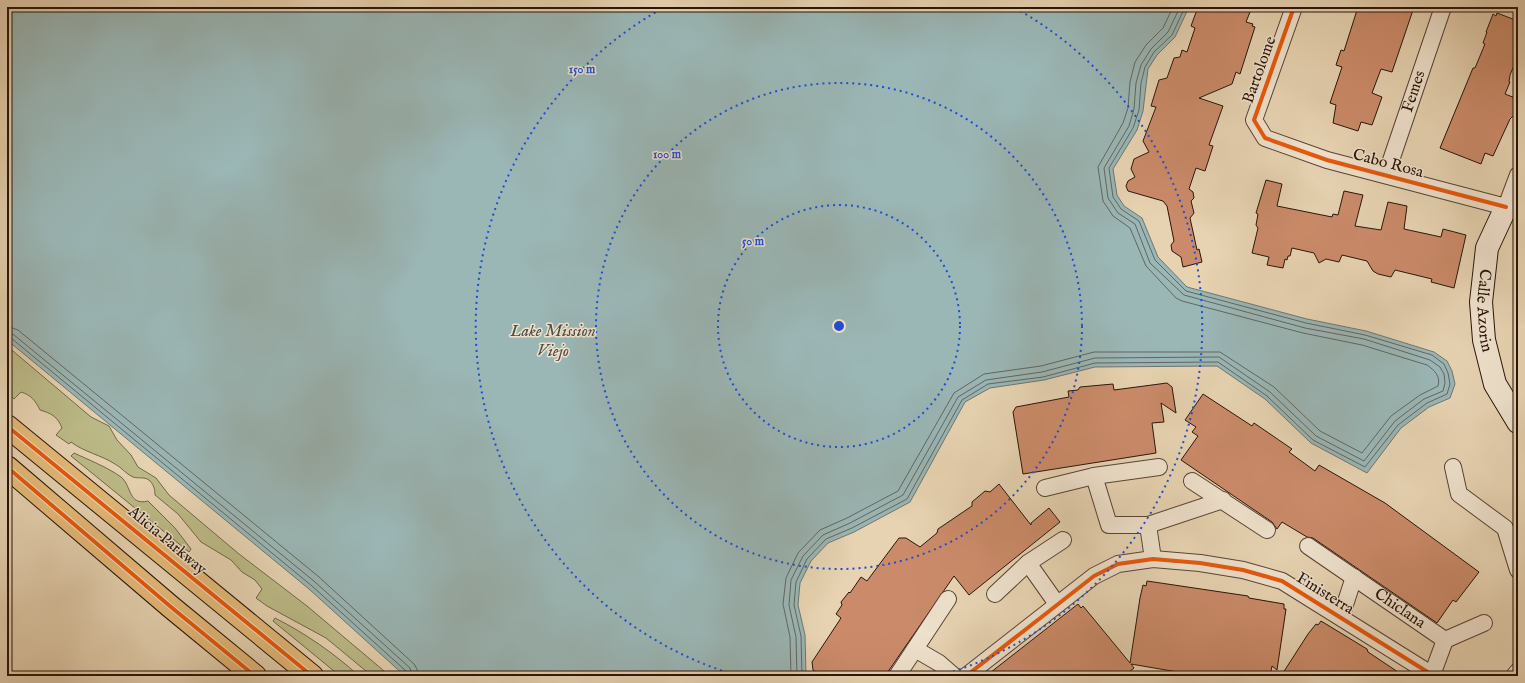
<svg xmlns="http://www.w3.org/2000/svg" width="1525" height="683" viewBox="0 0 1525 683" font-family="'IM FELL English',serif">
<rect width="100%" height="100%" fill="#e7d3b2"/>
<filter id="stains"><feTurbulence type="fractalNoise" baseFrequency=".005" numOctaves="4"/><feColorMatrix values="0 0 0 0 .2 0 0 0 0 .09 0 0 0 0 .02 0 0 0 .5 -.17"/></filter>
<radialGradient id="worn" r=".72"><stop offset=".6" stop-color="#630" stop-opacity="0"/><stop offset="1" stop-color="#630" stop-opacity=".3"/></radialGradient>
<g fill="#bcbb88" stroke="#726849">
<path d="M7,346L91,417L109,426L117,440L131,455L138,467L156,478L169,495L239,554L307,606L390,676H372L326,638L267,606L256,598L262,589L255,580L242,572L231,560L201,542L178,514L155,495C155,490 154,485 150,481C145,476 139,479 133,477C126,474 121,467 115,464C101,455 84,452 71,442L69,444L56,435L62,428C58,417 51,413 40,410C35,400 31,395 21,392L14,399L7,393Z"/>
<path d="M74,453C89,460 107,467 121,477C132,486 128,506 148,501L175,528L191,549L189,552L71,456Z"/>
<path d="M275,618C305,633 335,654 359,676H340L273,621Z"/>
</g>
<path fill="#9ab6b5" stroke="#6d7671" d="M7,7H1189L1175,37L1157,55L1148,69L1143,111L1137,130L1113,169L1117,195L1124,206L1142,218L1158,257L1187,287L1307,319L1366,331L1434,352L1447,361L1452,371L1455,384L1450,398L1429,407L1401,428L1367,473L1311,443L1265,399L1217,366L1095,367L1044,380L990,388L965,402L910,502L854,532L828,543L811,561L800,583L798,605L805,635L806,676H405L309,589L7,340Z"/>
<g fill="none" stroke-linecap="round" stroke-linejoin="round">
<g stroke="#626660" stroke-width="1">
<path d="M7,326L18,330L319,577L414,664L417,669L418,676"/>
<path d="M7,332L14,335L315,582L410,668L412,676"/>
<path d="M7,337L11,338L312,586L406,671L407,676"/>
<path d="M791,676L790,637L783,604L786,578L798,553L820,530L847,518L898,491L954,393L984,374L1041,366L1094,352H1220L1274,387L1320,431L1362,453L1391,416L1420,395L1438,386C1441,376 1434,370 1427,365L1362,345L1303,333L1182,301L1176,298L1146,266L1130,228L1113,216L1103,201L1098,167L1123,123L1128,108L1130,82L1135,62L1146,45L1163,28L1173,7"/>
<path d="M797,676L796,637L789,605L791,580L803,556L823,535L850,523L903,495L958,397L986,380L1042,372L1095,358L1219,357L1270,392L1316,436L1364,461L1395,421L1424,399L1443,391L1445,383L1444,374L1440,367L1430,360L1364,339L1305,328L1184,295L1150,263L1135,224L1118,213L1108,198L1104,168L1129,126L1134,109L1136,83L1141,65L1151,49L1168,32L1180,7"/>
<path d="M802,676L801,636L794,605L796,582L807,559L826,539L852,528L907,499L962,400L988,384L1043,377L1095,363L1218,362L1267,396L1313,440L1365,467L1398,425L1427,403L1447,394L1450,384L1448,373L1444,364L1432,355L1365,335L1306,323L1186,291L1155,260L1139,221L1121,209L1113,197L1109,168L1133,128L1139,110L1141,83L1145,67L1154,52L1172,35L1185,7"/>
</g>
</g>
<g fill="#cb8b6a" stroke="#29150a">
<path d="M1198,7H1252L1246,22L1253,24L1252,26L1255,27L1240,74L1236,72L1232,84L1199,98L1223,106L1209,145L1213,146L1205,171L1196,168L1189,189L1193,192L1194,198L1191,201L1194,213L1190,218L1197,250L1199,249L1202,262L1183,267L1181,257L1172,251L1171,245L1174,241L1167,206L1163,201L1128,191L1126,186L1128,181L1135,177L1131,169L1134,159L1149,152L1143,141L1156,107L1151,106L1159,80L1167,78L1174,58L1180,57L1182,50L1187,52L1195,28L1191,26Z"/>
<path d="M1358,7H1414L1392,72L1381,69L1372,93L1382,97L1372,125L1361,122L1358,131L1333,123L1336,105L1330,103L1342,67L1336,65L1341,50L1344,51Z"/>
<path d="M1497,13L1518,21V56L1510,75L1509,82H1510L1505,94L1518,99V106L1514,115L1510,119L1493,156L1485,153L1481,164L1440,148L1473,68H1475L1485,44L1483,43L1487,32H1486L1493,14L1496,16Z"/>
<path d="M1266,180L1282,184L1277,206L1332,217L1333,214L1338,215L1344,191L1363,195L1355,226L1381,230L1388,202L1407,206L1404,229L1441,237L1443,229L1466,235L1454,288L1431,282L1432,279L1395,270L1391,277L1378,274L1373,271L1367,261L1342,255L1339,262L1326,259L1319,263L1314,253L1292,248L1290,256H1288L1287,260L1285,259L1283,268L1267,265L1269,257L1252,253L1258,228L1256,225L1258,214L1256,213Z"/>
<path d="M1167,383L1172,387L1176,413L1161,403L1164,422L1152,423L1156,453L1023,474L1013,412L1016,407L1069,397L1068,391L1078,390L1080,387L1113,384L1114,390Z"/>
<path d="M1203,394L1252,426L1254,423L1292,449L1289,452L1315,471L1319,465L1385,503L1479,572L1456,602L1453,600L1437,623L1313,538L1307,537L1282,522L1277,529L1272,522L1181,460L1198,436L1192,432L1196,427L1185,420Z"/>
<path d="M999,484L1031,525V523L1049,508L1060,522L969,595L954,576L885,676H822L813,670L812,662L841,618L836,614L842,605L841,602L849,592L850,593L861,577L867,581L899,538H906L920,547L937,533L938,529L972,506V502L985,491L990,492Z"/>
<path d="M1147,581L1248,596L1249,598L1284,604V609H1286L1277,670L1272,666L1270,676H1201L1131,664L1134,668L1124,676H986L1078,604L1081,608L1083,606L1130,663L1140,598L1143,585L1146,586Z"/>
<path d="M1321,621L1367,649L1368,652L1404,676H1281L1308,634L1316,624L1318,625Z"/>
</g>
<g fill="none" stroke-linecap="round" stroke-linejoin="round">
<defs>
<g id="street">
<path d="M1294,7L1254,120L1265,138L1327,160L1506,207L1518,175"/>
<path id="s1" d="M1386,175L1443,7"/>
<path d="M1453,467L1459,494L1505,528L1518,570"/>
<path d="M1094,476L1109,525H1148L1153,559"/>
<path d="M1192,481L1267,530"/>
<path d="M1045,488L1094,476L1159,467"/>
<path d="M1148,525L1223,500"/>
<path id="s2" d="M1308,546L1445,640L1484,623"/>
<path d="M1028,563L1057,604"/>
<path d="M995,594L1028,563L1063,540"/>
<path d="M1341,617L1354,577"/>
<path d="M915,649L939,663L954,676"/>
<path d="M1432,675L1445,640"/>
<path d="M897,676L948,599"/>
<path d="M966,676L1094,576L1118,564L1153,559L1200,563L1243,570L1282,581L1434,676"/>
<path d="M1514,676L1518,671"/>
</g>
<g id="secondary">
<path id="s3" d="M1506,207L1487,248L1481,302L1484,340L1495,384L1518,422"/>
</g>
<g id="primary">
<path d="M7,426L312,676"/>
<path d="M7,467L171,607L255,676"/>
</g>
</defs>
<use href="#street" stroke="#584434" stroke-width="18"/>
<use href="#secondary" stroke="#29150a" stroke-width="24"/>
<use href="#primary" stroke="#29150a" stroke-width="24"/>
<use href="#street" stroke="#efe2cd" stroke-width="16"/>
<use href="#secondary" stroke="#efe2cd" stroke-width="22"/>
<use href="#primary" stroke="#e4ba79" stroke-width="22"/>
<defs>
<g id="cycleway">
<path d="M1294,7L1254,120L1265,138L1327,160L1506,207"/>
<path d="M7,426L312,676"/>
<path d="M7,467L171,607L255,676"/>
<path d="M966,676L1094,576L1118,564L1153,559L1200,563L1243,570L1282,581L1434,676"/>
</g>
</defs>
<use href="#cycleway" stroke="#efe2cd" stroke-width="6"/>
<use href="#cycleway" stroke="#e8590c" stroke-width="4"/>
</g>
<g fill="none" stroke="#1d4ed8" stroke-width="2" stroke-dasharray="2 4">
<circle cx="839" cy="326" r="121"/>
<circle cx="839" cy="326" r="243"/>
<path d="M739 676A364 364 0 0 1 663 8M1015 8A364 364 0 0 1 939 676"/>
</g>
<g text-anchor="middle" dominant-baseline="central" stroke-width="3" stroke-linejoin="round" paint-order="stroke">
<g font-size="16" fill="#29150a" stroke="#efe2cd">
<text transform="translate(1260 70) rotate(-70)">Bartolome</text>
<text stroke="none"><textPath href="#s1" startOffset="88">Femes</textPath></text>
<text transform="translate(1388 164) rotate(15)">Cabo Rosa</text>
<text stroke="none"><textPath href="#s3" startOffset="108">Calle Azorin</textPath></text>
<text transform="translate(167 541) rotate(40)">Alicia Parkway</text>
<text transform="translate(1325 594) rotate(32)">Finisterra</text>
<text stroke="none"><textPath href="#s2" startOffset="111">Chiclana</textPath></text>
</g>
<g font-size="17" font-style="italic" fill="#514d46" stroke="#efe2cd">
<text x="553" y="331">Lake Mission<tspan x="553" dy="20">Viejo</tspan></text>
</g>
</g>
<circle cx="839" cy="326" r="6" fill="#1d4ed8" stroke="#efe2cd" stroke-width="2"/>
<g font-size="12" text-anchor="middle" font-weight="bold" fill="#1d4ed8" stroke="#efe2cd" stroke-width="3" stroke-linejoin="round" paint-order="stroke">
<text x="582" y="73">150 m</text>
<text x="667" y="158">100 m</text>
<text x="753" y="245">50 m</text>
</g>
<rect width="1525" height="683" fill="none" stroke="#e7d3b2" stroke-width="24"/>
<rect x="8" y="8" width="1509" height="667" fill="none" stroke="#29150a" stroke-width="2"/>
<rect x="12" y="12" width="1501" height="659" fill="none" stroke="#29150a"/>
<rect width="100%" height="100%" filter="url(#stains)"/>
<rect width="100%" height="100%" fill="url(#worn)"/>
</svg>
